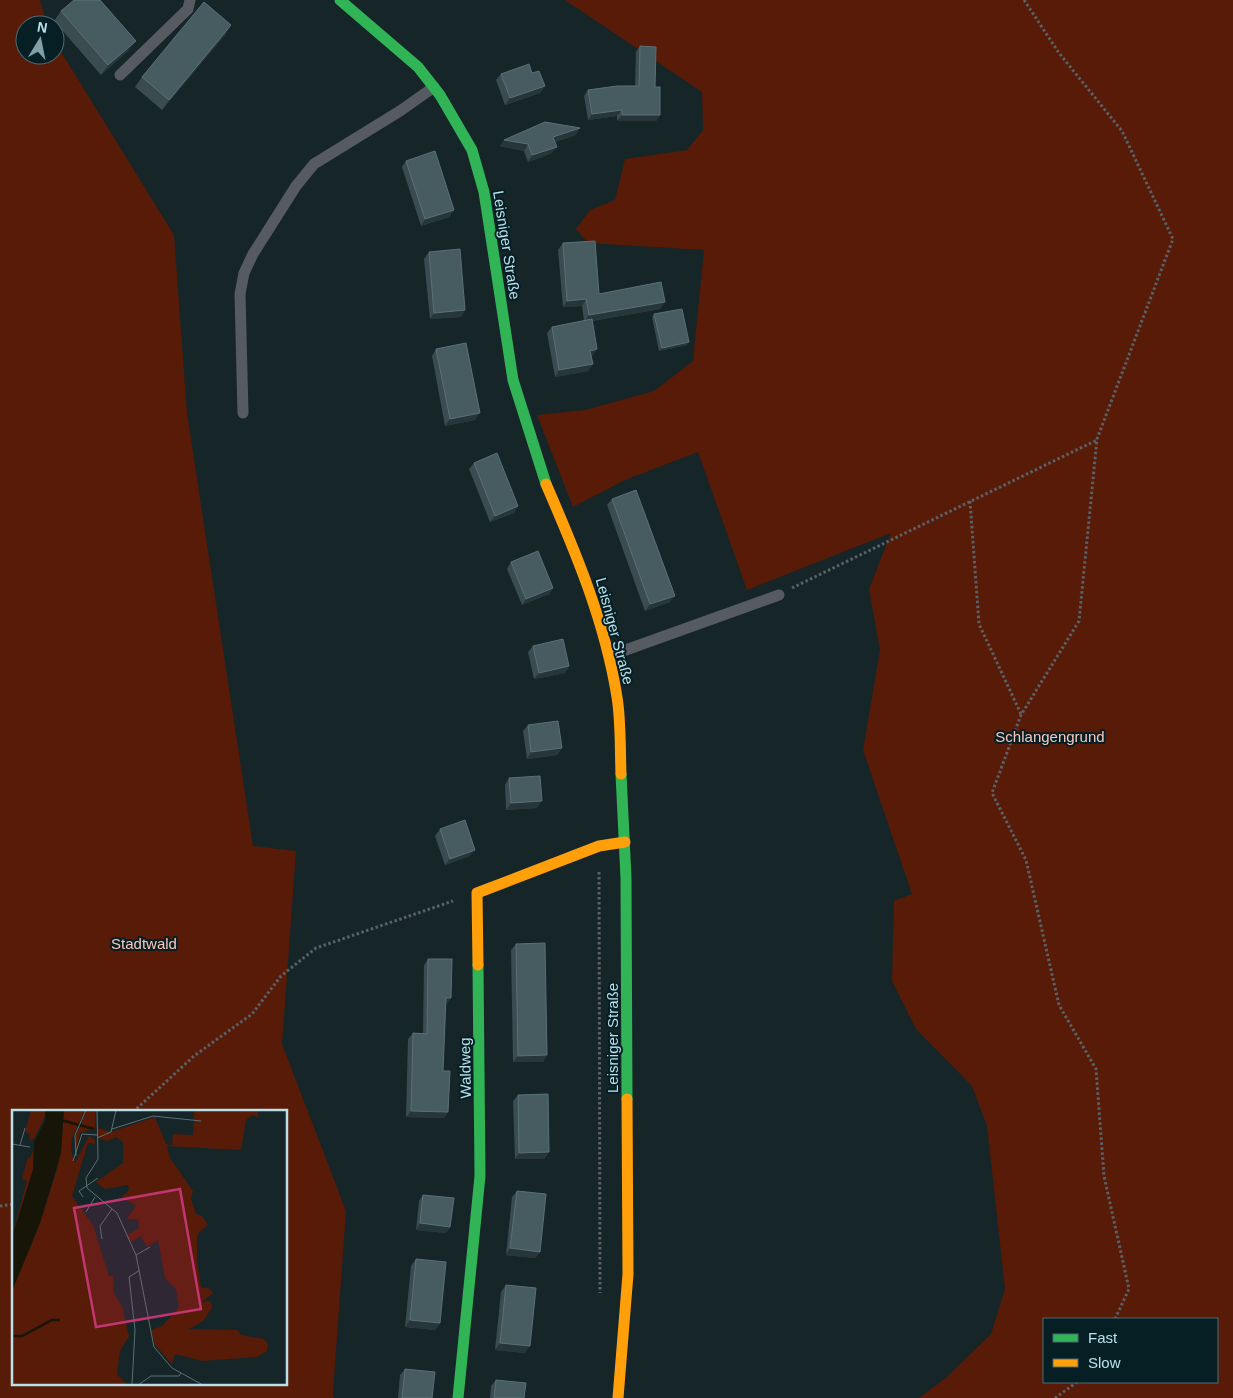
<svg xmlns="http://www.w3.org/2000/svg" width="1233" height="1398" viewBox="0 0 1233 1398" font-family="Arial,sans-serif">
<rect width="100%" height="100%" fill="#162528"/>
<g fill="#571b08" fill-rule="evenodd">
<path d="M0,0H40L47,25H25V55H55V42L174,235L187,413L253,846L296,851L282,1044L346,1211L333,1392L334,1398H0ZM14,1112H286V1384H14Z"/>
<path d="M565,0H1233V1398H919L947,1377L991,1334L1005,1289L987,1126L972,1086L916,1029L892,981L894,901L912,894L863,750L880,650L869,589L891,533L747,590L698,452L625,480L573,507L537,415L585,410L654,391L693,361L704,250L588,243L576,229L590,210L615,200L625,159L687,150L703,130L702,92ZM1044,1319H1217V1382H1044Z"/>
</g>
<g fill="none" stroke-linecap="round" stroke-linejoin="round">
<g stroke="#5b6167" stroke-width="3" stroke-dasharray="2.5 2.5" stroke-linecap="butt">
<path d="M1024,0L1059,53L1122,131L1173,239L1097,439L1079,621L1021,715L992,793L1026,860L1059,1005L1096,1069L1104,1176L1129,1289L1115,1319"/>
<path d="M970,501L979,624L1021,714"/>
<path d="M792,588L1097,440"/>
<path d="M599,872L600,1293"/>
<path d="M133,1112L194,1056L252,1014L281,976L316,948L453,901"/>
<path d="M0,1206L14,1204"/>
<path d="M1055,1398L1077,1382"/>
</g>
<g stroke="#565a61" stroke-width="11">
<path d="M120,75L188,9L190,0"/>
<path d="M243,413L240,294L244,273L253,254L296,186L314,164L400,111L434,87"/>
<path d="M609,656L779,595"/>
</g>
<g stroke="#30b455" stroke-width="11">
<path d="M340,0L418,67L440,95L472,150L484,192L513,380L546,484"/>
<path d="M621,774L626,878L627,1099"/>
<path d="M458,1398L480,1176L478,965"/>
</g>
<g stroke="#ff9f0a" stroke-width="11">
<path d="M546,484C576,553 605,622 617,697C621,722 620,748 621,774"/>
<path d="M478,965L477,893L599,846L625,842"/>
<path d="M618,1398L628,1274L627,1099"/>
</g>
</g>
<g fill="#3a4c50">
<path d="M61,11L129,50L101,75L54,21Z"/>
<path d="M231,25L225,35L162,110L135,87L142,77Z"/>
<path d="M640,46L655,87L660,115L656,121H617V116L588,120L584,96L588,90L635,86L636,52Z"/>
<path d="M532,73L545,86L540,93L505,105L496,80L501,74Z"/>
<path d="M576,135L555,142L552,153L528,162L524,151L500,146L504,140Z"/>
<path d="M406,161L454,210L449,217L421,226L402,167Z"/>
<path d="M563,243L599,294L660,309L592,321V356H591L593,364L588,371L555,377L547,333L552,327L584,321L582,306L563,307L558,250Z"/>
<path d="M429,252L465,310L461,317L430,319L424,259Z"/>
<path d="M654,314L687,345L659,351L652,317Z"/>
<path d="M436,349L475,420L445,426L432,356Z"/>
<path d="M474,463L518,506L514,513L490,522L469,469Z"/>
<path d="M612,499L670,602L645,611L607,505Z"/>
<path d="M511,562L553,588L549,594L522,605L507,569Z"/>
<path d="M533,646L569,666L565,673L534,679L528,652Z"/>
<path d="M528,725L562,748L557,755L527,759L523,731Z"/>
<path d="M509,778L537,808L506,810L505,785Z"/>
<path d="M440,829L470,856L445,865L435,836Z"/>
<path d="M516,944L547,1055L543,1062H513L511,950Z"/>
<path d="M428,959L447,1004H445L443,1071L448,1112L444,1118L406,1117L408,1039L413,1033H423L424,965Z"/>
<path d="M518,1095L549,1152L544,1159H515L513,1101Z"/>
<path d="M517,1191L540,1252L535,1258L506,1255L512,1197Z"/>
<path d="M423,1195L450,1227L446,1233L416,1230L419,1201Z"/>
<path d="M416,1259L440,1323L435,1330L405,1327L411,1266Z"/>
<path d="M506,1285L525,1353L495,1350L501,1292Z"/>
<path d="M405,1369L432,1398H398L400,1375Z"/>
<path d="M496,1380L524,1398H490L491,1386Z"/>
</g>
<g fill="#263639">
<path d="M231,25L225,35L162,110L169,100Z"/>
<path d="M136,41L129,50L101,75L108,65Z"/>
<path d="M545,86L540,93L505,105L510,98Z"/>
<path d="M622,110L617,116L588,120L592,114Z"/>
<path d="M622,115H660L656,121H617Z"/>
<path d="M580,128L576,135L548,144L553,137Z"/>
<path d="M504,140L528,144L524,151L500,146Z"/>
<path d="M557,147L552,153L528,162L532,155Z"/>
<path d="M454,210L449,217L421,226L425,219Z"/>
<path d="M586,299L582,306L563,307L567,301Z"/>
<path d="M665,302L660,309L584,322L589,315Z"/>
<path d="M465,310L461,317L430,319L434,313Z"/>
<path d="M689,342L687,345L659,351L662,348Z"/>
<path d="M597,349L592,356L585,357L590,351Z"/>
<path d="M593,364L588,371L555,377L559,370Z"/>
<path d="M480,413L475,420L445,426L450,419Z"/>
<path d="M518,506L514,513L490,522L495,516Z"/>
<path d="M553,588L549,594L522,605L526,599Z"/>
<path d="M675,596L670,602L645,611L650,604Z"/>
<path d="M569,666L565,673L534,679L539,673Z"/>
<path d="M562,748L557,755L527,759L531,752Z"/>
<path d="M542,801L537,808L506,810L511,803Z"/>
<path d="M475,850L470,856L445,865L450,859Z"/>
<path d="M446,998H451L447,1004H441Z"/>
<path d="M547,1055L543,1062H513L518,1056Z"/>
<path d="M411,1111L448,1112L444,1118L406,1117Z"/>
<path d="M549,1152L544,1159H515L519,1153Z"/>
<path d="M420,1223L450,1227L446,1233L416,1230Z"/>
<path d="M510,1248L540,1252L535,1258L506,1255Z"/>
<path d="M410,1320L440,1323L435,1330L405,1327Z"/>
<path d="M500,1343L530,1346L525,1353L495,1350Z"/>
</g>
<g fill="#475c60" stroke="#597176">
<path d="M74,0H100L136,41L108,65L61,11Z"/>
<path d="M204,2L231,25L169,100L142,77Z"/>
<path d="M640,46L656,47L655,87H660V115H622V110L592,114L588,90L617,86H639Z"/>
<path d="M529,64L532,73L539,71L545,86L510,98L501,74Z"/>
<path d="M545,122L580,128L553,137L557,147L532,155L528,144L504,140Z"/>
<path d="M435,151L454,210L425,219L406,161Z"/>
<path d="M595,241L599,294L661,282L665,302L589,315L586,299L567,301L563,243Z"/>
<path d="M460,249L465,310L434,313L429,252Z"/>
<path d="M682,309L689,342L662,348L654,314Z"/>
<path d="M592,319L597,349L590,351L593,364L559,370L552,327Z"/>
<path d="M466,343L480,413L450,419L436,349Z"/>
<path d="M497,453L518,506L495,516L474,463Z"/>
<path d="M636,490L675,596L650,604L612,499Z"/>
<path d="M538,551L553,588L526,599L511,562Z"/>
<path d="M563,639L569,666L539,673L533,646Z"/>
<path d="M558,721L562,748L531,752L528,725Z"/>
<path d="M540,776L542,801L511,803L509,778Z"/>
<path d="M465,820L475,850L450,859L440,829Z"/>
<path d="M545,943L547,1055L518,1056L516,944Z"/>
<path d="M428,959H452L451,998H446L443,1071H450L448,1112L411,1111L413,1033L427,1034Z"/>
<path d="M548,1094L549,1152L519,1153L518,1095Z"/>
<path d="M517,1191L546,1194L540,1252L510,1248Z"/>
<path d="M423,1195L454,1198L450,1227L420,1223Z"/>
<path d="M416,1259L446,1262L440,1323L410,1320Z"/>
<path d="M506,1285L536,1288L530,1346L500,1343Z"/>
<path d="M405,1369L435,1372L432,1398H402Z"/>
<path d="M496,1380L526,1383L524,1398H494Z"/>
</g>
<g text-anchor="middle" dominant-baseline="central" stroke-width="4" stroke-linejoin="round" paint-order="stroke">
<g font-size="15" fill="#bae0ea" stroke="#051f25">
<text transform="translate(507 245) rotate(81)">Leisniger Straße</text>
<text transform="translate(615 631) rotate(75)">Leisniger Straße</text>
<text transform="translate(612 1038) rotate(-90)">Leisniger Straße</text>
<text transform="translate(465 1068) rotate(-91)">Waldweg</text>
</g>
<g font-size="15" fill="#fec8b9" stroke="#051f25">
<text x="1050" y="736">Schlangengrund</text>
<text x="144" y="943">Stadtwald</text>
</g>
</g>
<g transform="translate(12 1110)">
<rect width="275" height="275" fill="#162528"/>
<path d="M19,0H33V6L22,29L18,30L17,23L13,22ZM52,0H73L60,28L59,41L63,53L77,26L83,30V34L76,33L60,86L81,115L97,166H101L102,183L110,196L117,226L108,241L105,264L115,275H0V181L28,113L46,56ZM75,0H83V19L68,23L64,41V25ZM182,0H246V8L241,5L234,10L229,40L155,36L158,48L181,81L179,89L184,104L190,106L196,115L188,121L185,127V149L189,177L198,179L201,183L190,192L199,191L200,198L191,211L177,219L225,220L229,225L252,229L256,234L255,241L245,247L191,251L163,244L160,254L143,235L139,220L150,216L167,197L164,179L153,168L146,130L135,137L129,126L119,132L115,125L127,118L126,109H115L124,95L109,88L117,80L116,75L93,79L84,72L111,53V32L104,27L95,31L86,28V18L99,22L143,7L154,34L160,35L161,24L181,25ZM22,39L21,60L0,127L15,71L10,69L16,47L18,48Z" fill="#571b08"/>
<path d="M33,0H52L49,43L28,113L0,181V127L21,60L22,32L33,11Z" fill="#161508"/>
<path fill="none" stroke="#161508" stroke-width="2.5" d="M49,10L82,19M0,226H10L40,210H48"/>
<path fill="none" stroke="#587076" stroke-width="1" d="M85,0L86,49L74,68L75,78L105,103L124,145L142,237L160,258L191,275M100,19L141,6L189,11M85,28L99,22L104,0M0,34L18,37M8,35L13,18M64,46L63,25L74,0M61,51L70,24L85,25M71,87L67,81L86,68M74,102L83,87M90,129L88,116L100,99M124,145L138,137M120,275L123,220L117,167L128,160M126,275L139,266H167L169,263"/>
<path fill="#c13670" fill-opacity="0.15" stroke="#c13670" stroke-width="2.5" d="M168,79L189,199L84,217L62,98Z"/>
<rect width="275" height="275" fill="none" stroke="#bae0ea" stroke-width="2.5"/>
</g>
<rect x="1043" y="1318" width="175" height="65" fill="#051f25" stroke="#4d6c74"/>
<rect x="1053" y="1334" width="25" height="8" fill="#30b455" stroke="#4d6c74"/>
<text x="1088" y="1343" font-size="15" fill="#bae0ea">Fast</text>
<rect x="1053" y="1359" width="25" height="8" fill="#ff9f0a" stroke="#4d6c74"/>
<text x="1088" y="1368" font-size="15" fill="#bae0ea">Slow</text>
<g transform="translate(40 40) rotate(10)"><circle r="24" fill="#051f25" stroke="#4d6c74"/>
<path d="M0-4L9 19L0 12L-9 19Z" fill="#819fa6"/>
<text y="-8" font-size="14" font-weight="bold" text-anchor="middle" fill="#bae0ea">N</text>
</g>
</svg>
